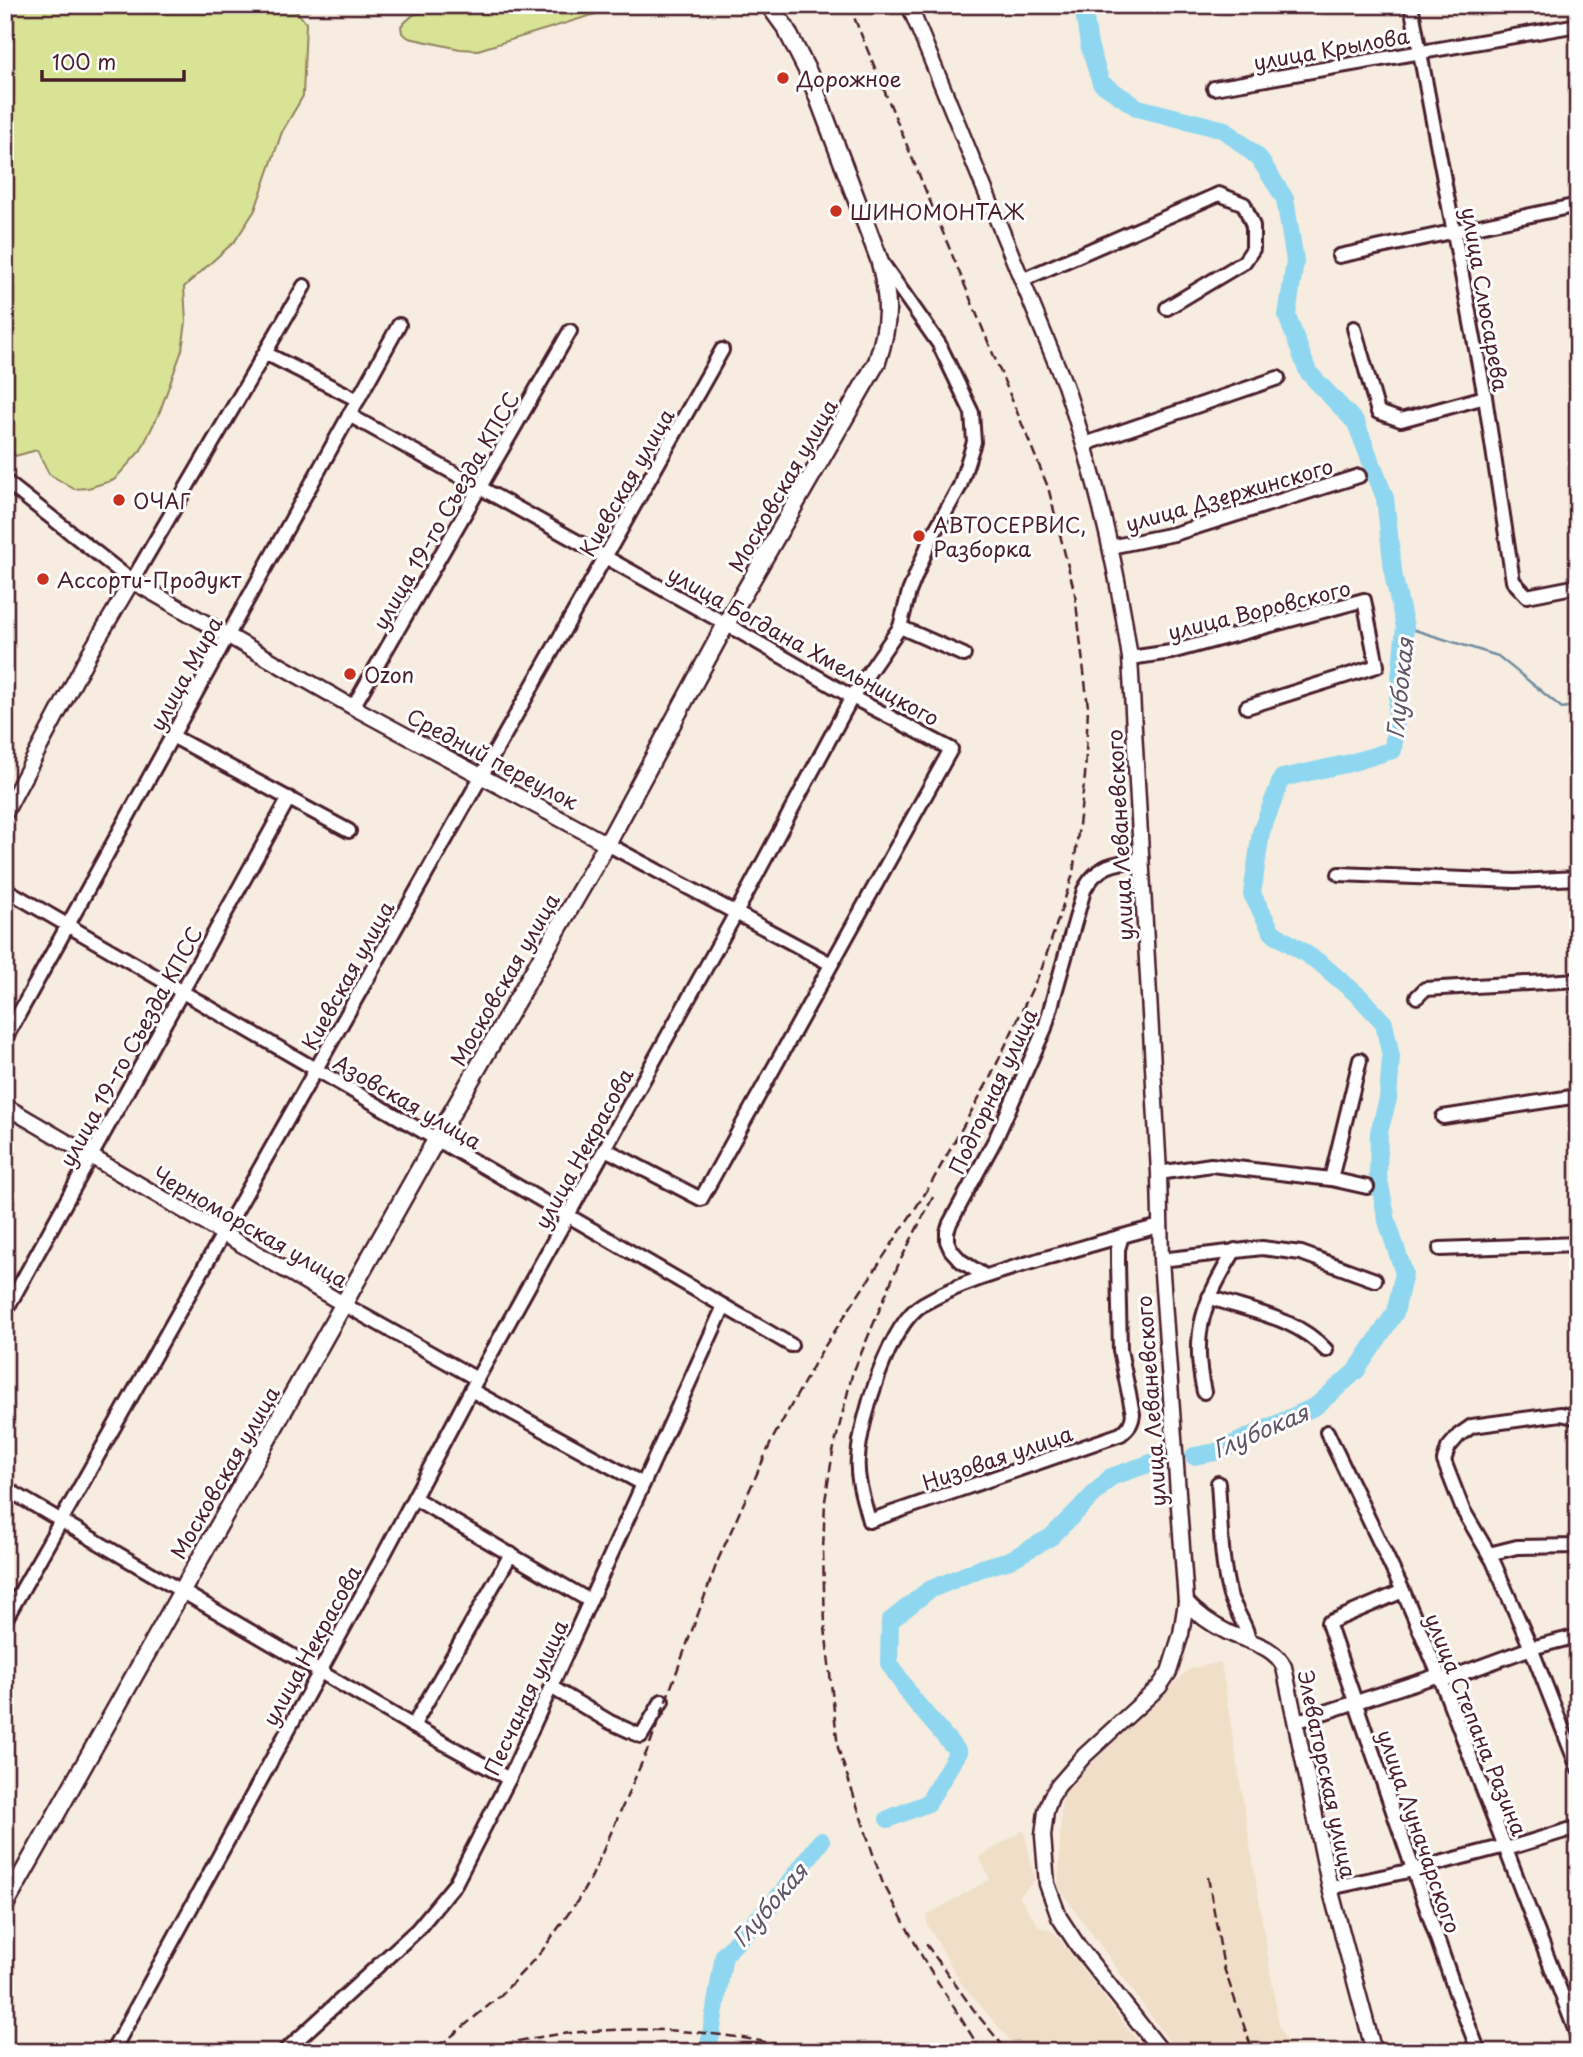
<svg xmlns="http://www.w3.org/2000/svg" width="1583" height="2057" viewBox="0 0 1583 2057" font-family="'Playpen Sans',sans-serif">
<rect width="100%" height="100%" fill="#f6ecdf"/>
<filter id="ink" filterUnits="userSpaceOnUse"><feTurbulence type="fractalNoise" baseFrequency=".0143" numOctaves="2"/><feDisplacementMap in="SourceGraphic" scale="14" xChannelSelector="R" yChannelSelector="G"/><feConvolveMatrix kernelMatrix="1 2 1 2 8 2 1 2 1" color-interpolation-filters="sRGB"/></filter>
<g filter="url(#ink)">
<g fill="#f0dfc8">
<path d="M1221,1662L1279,2026L1291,2052H1177L1058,1887L1062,1792L1189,1669Z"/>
<path d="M1024,1830L1035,1880L1019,1896L1039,1927L1054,1932L1146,2052H1020L961,1983L927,1924V1915L990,1879L979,1857Z"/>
</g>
<g fill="#d8e396" stroke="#918160" stroke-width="2">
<path d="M7,5H281L295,9L306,23L303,96L282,132L255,210L235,241L184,287L186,322L182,350L160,411L141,450L114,480L88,488L74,489L49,474L37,450L15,456L5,437Z"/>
<path d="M443,5H615L612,9L478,50L460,49L409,38L402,33L401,26L413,15Z"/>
</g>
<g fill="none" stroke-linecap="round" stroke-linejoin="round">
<path stroke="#738da1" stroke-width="2.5" d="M1405,627L1498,656L1562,708L1578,705"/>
<g stroke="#8fd7f0" stroke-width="18">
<path d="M1083,5L1089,45L1101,83L1138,108L1225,130L1259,158L1285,199L1295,261L1287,316L1308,372L1356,423L1385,498L1394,579L1405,627L1393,750L1350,763L1282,778L1261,832L1252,894L1272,932L1320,963L1360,997L1384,1023L1391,1057L1388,1099L1379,1132L1378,1175L1387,1221L1404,1273L1395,1313L1356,1371L1316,1406L1216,1452L1194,1456"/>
<path d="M888,1819L928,1803L958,1752L912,1698L889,1663L890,1621L929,1590L982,1568L1010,1560L1051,1537L1111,1477L1157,1461"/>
<path d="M708,2052L724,1955L783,1892L821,1841"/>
</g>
<defs>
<g id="minor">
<path d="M1411,5L1485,397L1513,581L1527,596L1578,586"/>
<path d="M1214,88L1578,25"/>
<path d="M1339,256L1578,205"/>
<path d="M1022,280L1219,194L1244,204L1253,226V249L1244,262L1167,308"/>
<path d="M1354,328L1378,412L1401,420L1485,397"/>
<path d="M265,353L358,400"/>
<path d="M349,415L726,624L852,697L951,749L701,1199L605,1149"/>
<path d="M1085,444L1278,378"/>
<path d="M5,481L132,581L304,286"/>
<path d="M1110,547L1174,534L1359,476"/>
<path d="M900,627L964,655"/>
<path d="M1130,658L1171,652L1364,600L1377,666L1247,707"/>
<path d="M353,707L570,331"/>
<path d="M172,736L349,831"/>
<path d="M607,844L831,964"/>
<path d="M1339,874L1515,881L1578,878"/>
<path d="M5,889L791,1345"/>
<path d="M1417,997L1425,989L1578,980"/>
<path d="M5,1039L399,325"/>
<path d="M1443,1117L1578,1096"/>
<path d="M1159,1173L1211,1165L1331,1179L1367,1187"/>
<path d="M1331,1179L1360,1060"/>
<path d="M1122,1236L1118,1249V1263L1120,1350L1133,1414C1132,1424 1128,1428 1121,1434L869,1521C864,1501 856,1479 858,1458C860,1421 889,1324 923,1304C959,1283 1002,1271 1042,1259C1081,1248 1120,1236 1160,1226"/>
<path d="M1440,1249L1578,1244"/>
<path d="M1161,1260L1262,1248L1301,1253L1375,1280"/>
<path d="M985,1276L961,1261L951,1250L947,1241V1232L950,1223L996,1138L1045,1028L1084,890C1097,865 1115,862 1142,860"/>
<path d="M1209,1297C1250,1312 1294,1316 1326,1350"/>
<path d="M345,1305L477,1379"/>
<path d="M5,1312L289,798"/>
<path d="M471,1390L643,1484"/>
<path d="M1204,1392C1190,1331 1205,1300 1235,1250"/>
<path d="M1578,1418L1561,1414L1472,1426L1459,1435L1448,1448L1444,1461L1463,1510L1493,1561L1531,1648L1578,1768"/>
<path d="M1327,1432L1403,1591L1439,1675L1578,2037"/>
<path d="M1218,1483C1221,1519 1220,1557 1229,1592C1232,1606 1250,1630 1248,1641"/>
<path d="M5,1488L413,1726L509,1779"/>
<path d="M414,1498L590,1601"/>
<path d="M1489,1554L1517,1547L1578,1546"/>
<path d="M1403,1591L1328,1623L1457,1996L1479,2052"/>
<path d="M5,1620L722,350"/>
<path d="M1441,1681L1531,1648L1578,1636"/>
<path d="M551,1687L610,1722L641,1736L662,1701"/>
<path d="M1295,1722L1439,1675"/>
<path d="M413,1726L511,1554"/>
<path d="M1506,1849L1578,1827"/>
<path d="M1330,1888L1413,1870L1505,1846"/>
<path d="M112,2052L382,1558L477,1379L736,913L852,697L900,627L909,592L931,538L960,486L974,442L972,413L939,344L882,263"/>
<path d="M284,2052L417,1930L455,1884L509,1779L724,1306"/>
</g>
<g id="tertiary">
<path d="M909,5L1065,385C1095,473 1117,565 1130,658L1159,1173L1161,1260L1186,1602L1181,1634L1169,1672L1159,1687L1084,1756L1058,1786L1051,1797L1046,1811L1043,1836L1047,1884L1059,1917L1078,1946L1162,2052"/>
<path d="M5,813L90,652L132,581L353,707L607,844"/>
<path d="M5,1106L345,1305"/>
<path d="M1186,1602C1198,1615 1211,1624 1227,1632C1247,1642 1274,1645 1284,1667L1330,1888L1374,2052"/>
</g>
<path id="secondary" d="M5,1905L436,1140L607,844L726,624L877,362C890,323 890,299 879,259L809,74L785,27L769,5"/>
</defs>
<use href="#minor" stroke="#4a1f2b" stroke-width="18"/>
<use href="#tertiary" stroke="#4a1f2b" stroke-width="19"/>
<use href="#secondary" stroke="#4a1f2b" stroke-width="21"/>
<use href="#minor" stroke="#fff" stroke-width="12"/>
<use href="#tertiary" stroke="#fff" stroke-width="14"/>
<use href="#secondary" stroke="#fff" stroke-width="16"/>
<g stroke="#4a1f2b" stroke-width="2.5" stroke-dasharray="10 5" stroke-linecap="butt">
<path d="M933,1197L899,1263L852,1375L833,1452L825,1501L823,1550L825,1627L838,1748L882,1881L924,1960L982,2052"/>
<path d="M1208,1877L1224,1968L1253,2052"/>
<path d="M926,1944L976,2013L1008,2052"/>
<path d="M425,2052L447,2040L500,1996L542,1951L578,1900L592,1876L650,1744L718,1560L773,1438L821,1352L928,1189L990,1078L1042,968L1073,874L1085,776L1088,707L1075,594L1048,487L849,5"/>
<path d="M474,2052C566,2025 661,2024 755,2040C773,2043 790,2048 808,2052"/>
</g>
</g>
</g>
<g fill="#c8321e" stroke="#fff" stroke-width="2.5">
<circle cx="783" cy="78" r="7"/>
<circle cx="836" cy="211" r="7"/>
<circle cx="119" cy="500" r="7"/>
<circle cx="919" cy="536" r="7"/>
<circle cx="43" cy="579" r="7"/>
<circle cx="350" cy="674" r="7"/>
</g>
<g text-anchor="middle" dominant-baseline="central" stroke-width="6" stroke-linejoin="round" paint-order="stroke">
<g font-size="21" fill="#4a1f2b" stroke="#fff">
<text transform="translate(1331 48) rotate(-10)">улица Крылова</text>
<text transform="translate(1486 299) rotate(80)">улица Слюсарева</text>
<text transform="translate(626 482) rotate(-60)">Киевская улица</text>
<text transform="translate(782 485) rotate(-60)">Московская улица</text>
<text transform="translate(1229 494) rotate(-16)">улица Дзержинского</text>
<text transform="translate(445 510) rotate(-60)">улица 19-го Съезда КПСС</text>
<text transform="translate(1259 609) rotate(-14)">улица Воровского</text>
<text transform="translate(804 645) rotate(29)">улица Богдана Хмельницкого</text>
<text transform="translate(185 673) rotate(-61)">улица Мира</text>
<text transform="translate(493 758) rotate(28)">Средний переулок</text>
<text transform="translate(1119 835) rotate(-93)">улица Леваневского</text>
<text transform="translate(347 975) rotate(-61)">Киевская улица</text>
<text transform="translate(504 979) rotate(-60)">Московская улица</text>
<text transform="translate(130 1046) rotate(-61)">улица 19-го Съезда КПСС</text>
<text transform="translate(992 1091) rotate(-65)">Подгорная улица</text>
<text transform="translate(408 1101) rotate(30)">Азовская улица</text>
<text transform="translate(583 1148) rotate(-61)">улица Некрасова</text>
<text transform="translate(251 1226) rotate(30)">Черноморская улица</text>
<text transform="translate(1150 1401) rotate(-94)">улица Леваневского</text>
<text transform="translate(997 1457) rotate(-19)">Низовая улица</text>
<text transform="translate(224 1472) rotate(-60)">Московская улица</text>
<text transform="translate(311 1645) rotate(-61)">улица Некрасова</text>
<text transform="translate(525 1697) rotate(-65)">Песчаная улица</text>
<text transform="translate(1477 1724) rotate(68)">улица Степана Разина</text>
<text transform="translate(1328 1774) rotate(78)">Элеваторская улица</text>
<text transform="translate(1420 1831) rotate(71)">улица Луначарского</text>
</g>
<g font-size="21" fill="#4a1f2b" stroke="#fff" text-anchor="start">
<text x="797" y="78">Дорожное</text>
<text x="850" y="211">ШИНОМОНТАЖ</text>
<text x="133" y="500">ОЧАГ</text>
<text x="933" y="524">АВТОСЕРВИС,<tspan x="933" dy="24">Разборка</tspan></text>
<text x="57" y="579">Ассорти-Продукт</text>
<text x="364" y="674">Ozon</text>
</g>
<g font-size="23" font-style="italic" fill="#5f5666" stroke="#fff">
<text transform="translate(1399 688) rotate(-84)">Глубокая</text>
<text transform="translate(1260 1430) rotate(-23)">Глубокая</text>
<text transform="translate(769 1904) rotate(-49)">Глубокая</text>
</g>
</g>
<rect width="1583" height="2057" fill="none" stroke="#fff" stroke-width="28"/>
<rect x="14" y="14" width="1555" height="2029" fill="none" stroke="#4a1f2b" stroke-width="2.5" filter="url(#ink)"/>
<path d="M42 70v10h142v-10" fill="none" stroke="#4a1f2b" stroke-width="3.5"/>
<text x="52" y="70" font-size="21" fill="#4a1f2b" stroke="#ffffff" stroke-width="5" paint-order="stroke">100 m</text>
</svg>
